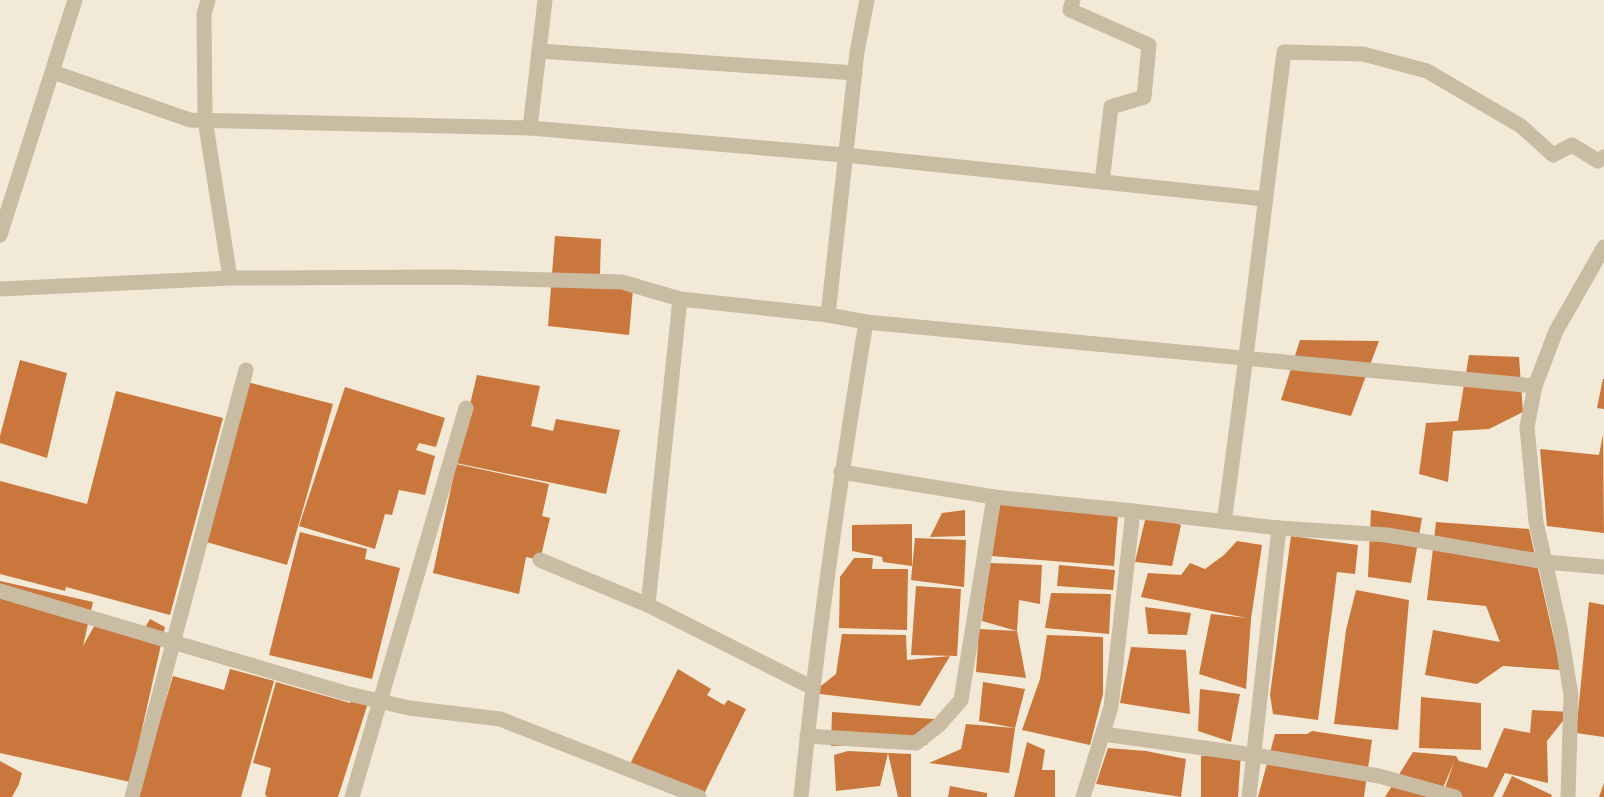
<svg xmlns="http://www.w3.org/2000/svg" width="1604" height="797" viewBox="0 0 1604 797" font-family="Poppins,sans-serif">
<rect width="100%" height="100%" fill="#f2ead7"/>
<g fill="#ca773d">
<path d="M555,236L601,239L600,274L634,278L629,335L548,326Z"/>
<path d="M1300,340L1379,341L1351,416L1281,400Z"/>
<path d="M1469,355L1519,357L1523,412L1489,429L1453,431L1448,482L1419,474L1426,423L1458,421Z"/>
<path d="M20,360L67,373L47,458L0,443V436Z"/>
<path d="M477,375L540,386L531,426L553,431L556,419L620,430L606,494L456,463Z"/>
<path d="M1603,379H1604V409L1597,408Z"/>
<path d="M247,382L333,404L287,565L203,541Z"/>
<path d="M345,387L445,418L436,447L419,443L416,450L435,456L425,495L399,490L392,515L385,514L375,549L299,526Z"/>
<path d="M116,391L223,418L170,615L66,587L65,591L0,574V481L87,504Z"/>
<path d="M1603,435L1604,533L1547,526L1540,449L1599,455Z"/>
<path d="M456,464L549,484L542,516L550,518L540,560L526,557L519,594L433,573Z"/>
<path d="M1000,504L1118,515L1114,566L992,556Z"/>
<path d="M965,510V536L930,537L942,513Z"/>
<path d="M1371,510L1422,518L1411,583L1368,577Z"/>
<path d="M1147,512L1181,525L1172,566L1135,562Z"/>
<path d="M1436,522L1529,529L1561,670L1503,666L1477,684L1425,675L1433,630L1500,642L1486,606L1427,600Z"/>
<path d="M912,524V566L883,562L882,557L852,551V525Z"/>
<path d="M300,532L367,549L365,559L400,568L372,679L269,655Z"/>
<path d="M1291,536L1358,545L1355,574L1337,572L1318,720L1273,714L1270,695Z"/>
<path d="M915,538L966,540L964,587L911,580Z"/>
<path d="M1237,541L1262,545L1251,619L1246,689L1199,674L1211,614L1247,618L1141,597L1148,573L1181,575L1190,563L1205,569L1224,555Z"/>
<path d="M854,558H873L872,569H908L907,630L839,628L840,577Z"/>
<path d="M990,563L1042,565L1040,604L1019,600L1017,631L1026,678L976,672L979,629L1017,631L982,621Z"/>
<path d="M1059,565L1115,570L1113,590L1057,586Z"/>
<path d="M0,581L93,602L83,646L101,614L140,636L150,619L165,627L130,782L0,753Z"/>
<path d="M916,586L961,589L957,656L911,655Z"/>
<path d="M1356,590L1409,600L1398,730L1334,724L1346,630Z"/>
<path d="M1051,593L1111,594L1109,634L1045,628Z"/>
<path d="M1589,602L1604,605V737L1576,733Z"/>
<path d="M1145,607L1191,613L1187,635L1148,634Z"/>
<path d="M842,634L906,635L907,660L950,656L920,706L812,693L836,674Z"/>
<path d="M1047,635L1103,637V694L1090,745L1022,730L1040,679Z"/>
<path d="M1131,647L1186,650L1190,714L1120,703Z"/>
<path d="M230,669L274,681L241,797H137L173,676L224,690Z"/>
<path d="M678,669L711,689L707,695L724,705L728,700L746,709L704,794L629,766Z"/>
<path d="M276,682L350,703L352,698L368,703L338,797H267L265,794L271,768L253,763Z"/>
<path d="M983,682L1025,689L1015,728L979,721Z"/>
<path d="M1200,689L1240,694L1231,742L1198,731Z"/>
<path d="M1421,697L1481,703V750L1419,748Z"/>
<path d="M1532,710L1570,712L1547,741L1548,783L1505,773L1493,797H1442L1454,762L1439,797H1385L1413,752L1456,756L1459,761L1487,768L1504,728L1530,733Z"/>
<path d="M832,712L934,719L927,745L831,746Z"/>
<path d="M966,724L1015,728L1009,773L929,763L961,749Z"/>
<path d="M1312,731L1372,740L1364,797H1258L1275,734H1307Z"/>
<path d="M1027,742L1045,750L1042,770H1055V797H1014Z"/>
<path d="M1108,748L1146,751L1186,759L1181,797L1096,784Z"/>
<path d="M848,751L888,753L911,754V797H898L888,753L880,786L836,791L834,755Z"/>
<path d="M1241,753L1238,797H1201V756Z"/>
<path d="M0,761L22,773L19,784L12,797H0Z"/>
<path d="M1512,776L1552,795L1551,797H1502Z"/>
<path d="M1604,783V797H1599Z"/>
<path d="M950,786L987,793V797H948Z"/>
</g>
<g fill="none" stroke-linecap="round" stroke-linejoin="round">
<g stroke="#cabba3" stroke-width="15">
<path d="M208,0L204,14L205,119L230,278"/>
<path d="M1073,0L1070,10L1149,45L1144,97L1111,107L1102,182"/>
<path d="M539,51L855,73"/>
<path d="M53,72L190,120L530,128L545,0"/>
<path d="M530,128L845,155L1265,199"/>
<path d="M0,235L75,0"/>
<path d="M0,289L230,278L450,277L622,282L680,299L828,315L866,322L1535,386"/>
<path d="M828,315L857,52L867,0"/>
<path d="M841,472L994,497L1133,511"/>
<path d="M1224,522C1246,365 1264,209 1284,52L1363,54L1427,71L1521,126L1553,155L1572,145L1598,161L1604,157"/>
<path d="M540,560L648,605L813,688"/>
<path d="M0,591L345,693L409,708L500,719L699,797"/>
<path d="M648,605L680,299"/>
<path d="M1103,734L1254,755L1379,776L1455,797"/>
<path d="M807,736L916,743L939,725L961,700L994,497"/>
<path d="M132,797L246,370"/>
<path d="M352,797L466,408"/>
<path d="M801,797C817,638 840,480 866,322"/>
<path d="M1083,797L1111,707L1133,511L1279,528L1387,535L1545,562L1604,567"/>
<path d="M1249,797L1279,528"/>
<path d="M1568,797L1571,695L1560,628L1536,522L1527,427L1535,386L1556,331L1604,247"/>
</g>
</g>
</svg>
